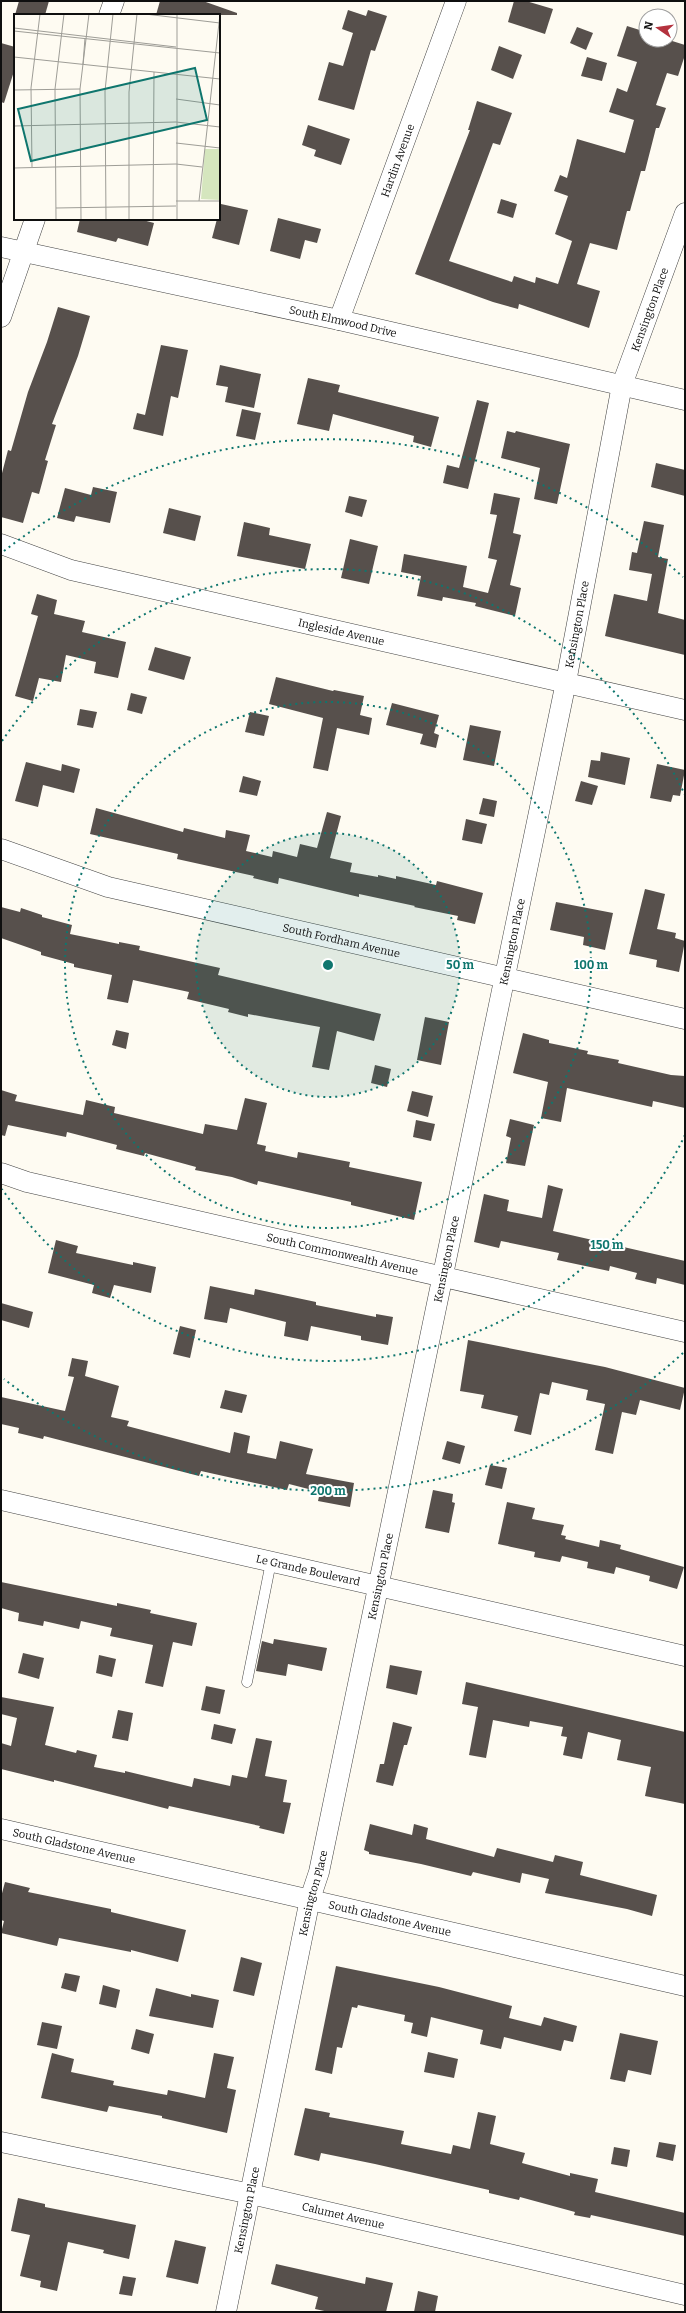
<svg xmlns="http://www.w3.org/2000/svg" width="686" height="2313" viewBox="0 0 686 2313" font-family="Bitter,serif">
<rect width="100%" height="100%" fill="#fefbf2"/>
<g fill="#57504c">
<path d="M19,1H49L45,15H15Z"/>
<path d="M160,1H203L237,13V15H156Z"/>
<path d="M514,1H526L553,9L545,34L508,22Z"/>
<path d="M348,10L366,16L368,10L387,16L375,51L371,50L354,110L318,100L329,62L343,66L353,33L342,29Z"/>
<path d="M627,26L646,32V40H669L685,45V55L678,76L667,73L656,105L666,108L659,128H656L645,171H641L630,211H627L617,250L590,243L577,284L600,291L589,328L519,304L518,309L493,302L415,274L470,130H468L477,101L512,113L500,145L493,143L449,261L512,282L514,276L535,283L536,277L558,284L572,241L555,234L568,196L554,191L560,175L567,178L577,139L625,153L634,120L609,112L617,88L627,92L637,62L617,56Z"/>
<path d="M577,27L593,33L586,50L570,43Z"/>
<path d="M1,43L15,47V68L4,103L1,102Z"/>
<path d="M499,46L522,55L513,79L491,70Z"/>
<path d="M587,57L607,63L602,81L581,76Z"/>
<path d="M308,125L350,139L341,165L314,156L316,150L302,145Z"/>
<path d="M501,199L517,204L513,218L497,213Z"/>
<path d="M221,204L248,210L239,245L212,238L217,219H219Z"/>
<path d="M278,218L321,229L317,243L305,240L300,259L270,251Z"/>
<path d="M80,219H139L154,223L148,246L118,238L116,242L77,232Z"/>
<path d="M58,307L90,316L78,356L52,424L56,425L45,460L48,461L39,494L32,492L23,523L1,517V477L8,450L11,451L28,392L47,342Z"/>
<path d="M161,345L188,350L178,398L171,396L163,436L133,429L137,413L145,415Z"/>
<path d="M220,365L261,374L254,408L225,402L228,387L216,385Z"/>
<path d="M308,378L340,385L338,392L439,417L431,447L413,442L414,436L333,414L329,431L297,424Z"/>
<path d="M477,400L489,403L468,489L443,483L447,465L459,468Z"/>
<path d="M242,409L261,413L255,440L236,436Z"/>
<path d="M507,431L515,433L516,431L570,444L557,504L534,499L540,468L501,458Z"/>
<path d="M656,463L685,470V496L651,487Z"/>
<path d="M93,487L117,492L110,523L76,516L74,522L57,518L65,488L91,495Z"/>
<path d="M494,493L520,498L513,533L521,535L510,585L521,588L515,616L475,606L476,603L443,597L442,601L417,596L421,576L401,572L404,554L467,566L463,587L488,593L497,560L488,558L497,515L490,514Z"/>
<path d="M349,496L367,500L362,517L345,512Z"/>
<path d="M169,508L201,516L195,541L163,533Z"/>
<path d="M644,521L664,525L658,557L668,559L658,613L685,620V655L605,636L614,594L647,601L652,574L629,570L632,552L637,553Z"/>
<path d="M244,522L270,528L269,535L311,544L305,569L237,556Z"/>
<path d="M350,539L378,546L369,584L341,578Z"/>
<path d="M37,594L57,600L54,614L85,621L82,632L126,642L118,678L94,673L96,662L66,655L61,682L39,678L33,701L15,696L38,616L31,614Z"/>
<path d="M155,647L191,657L184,680L148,670Z"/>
<path d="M276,677L333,691L334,690L364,696L360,715L372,718L369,735L337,728L328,771L313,768L323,718L269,704Z"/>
<path d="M131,693L147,697L142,714L127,710Z"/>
<path d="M392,703L439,715L434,733L439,735L436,748L420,744L423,734L386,725Z"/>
<path d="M80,709L97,712L93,728L77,725Z"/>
<path d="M250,712L269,716L264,736L245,732Z"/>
<path d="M470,725L501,731L494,766L463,760Z"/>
<path d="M601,752L630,758L625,785L588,777L591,760L600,761Z"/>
<path d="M26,762L61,771L62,764L80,769L74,793L43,785L38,807L15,801Z"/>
<path d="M657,764L685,770L680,796L673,795L671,802L650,798Z"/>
<path d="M243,776L261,781L257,796L239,792Z"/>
<path d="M581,781L598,786L592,805L575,801Z"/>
<path d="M483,798L497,801L494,817L479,814Z"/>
<path d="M96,808L183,832L184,828L225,838L226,830L250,835L246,851L272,857L273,851L297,857L300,844L317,848L327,812L341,816L330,858L352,863L350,872L378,877V875L396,879V876L436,885L437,881L483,893L475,924L457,920L458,916L414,907L415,906L359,894V897L279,878L278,884L253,878L254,876L177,859L178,854L90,834Z"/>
<path d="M466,819L487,824L482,844L462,840Z"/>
<path d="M645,889L665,894L657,929L676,933L675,938L685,941L679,972L656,967L657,960L629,954Z"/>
<path d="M556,902L613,913L605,950L583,945L584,937L550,930Z"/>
<path d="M1,907L20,912L21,908L42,915V917L72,925L70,934L119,944V942L140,946L139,950L220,968L218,975L381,1014L374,1041L337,1031L329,1070L312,1067L320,1027L248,1014V1017L228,1012L229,1009L187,999L189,992L133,980L128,1003L107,999L112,975L74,967V964L41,955V952L1,938Z"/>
<path d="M425,1017L449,1022L441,1065L417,1060Z"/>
<path d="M116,1030L129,1033L126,1049L112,1045Z"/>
<path d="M523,1033L549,1040V1043L588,1051L587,1054L619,1060L618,1063L671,1075L685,1076V1108L653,1101L652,1107L567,1088L561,1122L541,1118L548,1082L513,1073Z"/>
<path d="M375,1065L391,1069L387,1087L371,1083Z"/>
<path d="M1,1090L17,1095L15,1101L83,1115L86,1100L115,1107L114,1113L203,1134L205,1124L237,1130L245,1098L267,1103L257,1144L266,1146L265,1151L297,1158L298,1152L350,1162L349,1167L422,1182L414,1220L351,1205V1202L258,1181L257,1185L232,1177L195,1170L196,1167L145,1153L144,1156L116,1149L117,1145L67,1132L66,1137L8,1125L5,1136L1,1135Z"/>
<path d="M412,1091L433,1096L428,1117L407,1111Z"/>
<path d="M510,1119L534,1125L525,1166L506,1163L511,1138L506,1136Z"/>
<path d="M416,1120L435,1124L431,1141L413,1137Z"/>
<path d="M548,1185L563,1189L553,1231L685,1261V1285L657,1278L656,1284L635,1279L637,1273L610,1266L609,1271L557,1260L559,1253L501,1241L499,1248L474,1242L484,1194L509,1200L507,1211L542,1218Z"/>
<path d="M56,1240L78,1246L76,1253L133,1265V1262L156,1267L151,1293L114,1285L110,1298L92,1293L94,1285L48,1273Z"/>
<path d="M210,1286L254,1295L255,1289L316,1302V1305L376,1317V1314L393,1317L388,1345L361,1340V1336L311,1326L308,1341L284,1336L286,1322L230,1308L227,1323L204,1319Z"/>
<path d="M1,1303L33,1312L29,1328L1,1320Z"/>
<path d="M180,1326L196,1330L190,1358L173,1354Z"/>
<path d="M468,1340L605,1367L685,1388L680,1410L640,1400L636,1415L622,1412L613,1454L595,1450L605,1404L586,1400L588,1390L552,1382L549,1395L540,1393L531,1435L514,1431L518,1416L481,1408L484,1395L460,1391Z"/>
<path d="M72,1358L88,1361L85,1376L119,1386L111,1417L129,1421L127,1426L230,1453L234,1432L250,1436L247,1453L276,1459L280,1441L313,1449L306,1474L354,1483L350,1507L318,1501L320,1492L289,1484L287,1490L201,1471L199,1476L44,1436L43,1439L18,1433L19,1428L1,1424V1397L65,1411L74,1377L68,1376Z"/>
<path d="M225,1390L247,1395L242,1413L220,1408Z"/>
<path d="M447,1441L465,1446L460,1464L442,1459Z"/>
<path d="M490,1465L507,1468L502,1489L485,1485Z"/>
<path d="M433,1490L453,1494L452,1502L455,1503L449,1533L425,1528Z"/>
<path d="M507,1502L535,1508L532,1519L564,1525L561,1535L566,1536L565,1539L599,1547L600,1540L621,1545L620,1549L684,1567L677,1589L649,1581L650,1576L616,1567L614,1574L587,1568L588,1562L562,1556L560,1562L534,1557L535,1552L498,1544Z"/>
<path d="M1,1582L117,1606V1603L151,1610L150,1613L197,1623L192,1646L173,1642L163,1687L145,1683L153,1645L110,1636L112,1628L81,1621L79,1629L44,1621L43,1626L18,1621L19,1613L1,1608Z"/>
<path d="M274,1639L327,1648L322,1671L288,1664L286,1676L256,1671L262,1641L273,1644Z"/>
<path d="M23,1653L44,1658L39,1679L18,1673Z"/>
<path d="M99,1655L116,1659L112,1677L96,1673Z"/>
<path d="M390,1665L422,1671L417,1695L386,1688Z"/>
<path d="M466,1682L685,1732V1804L645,1796L651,1767L617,1760L621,1740L588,1732L582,1759L563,1755L567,1737L561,1736L563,1727L530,1721L529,1727L493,1720L486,1758L469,1755L478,1707L462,1704Z"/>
<path d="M206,1686L225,1690L220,1714L201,1710Z"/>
<path d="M1,1697L54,1707L45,1745L76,1753L77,1750L97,1755L94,1767L125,1773V1771L192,1787L194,1778L230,1786L232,1775L247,1778L256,1738L272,1741L265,1776L287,1780L283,1802L291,1803L284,1834L259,1828L260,1826L169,1806L168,1809L54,1780V1782L1,1769V1743L11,1746L17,1718L1,1714Z"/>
<path d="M118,1710L133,1713L128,1741L112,1738Z"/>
<path d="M393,1722L412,1727L407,1745H404L393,1786L376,1782L380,1764H384Z"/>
<path d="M214,1724L236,1729L232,1744L211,1739Z"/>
<path d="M370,1824L412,1835L414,1824L428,1828L426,1839L494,1857L497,1848L553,1862L555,1855L583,1862L580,1875L657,1895L652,1916L627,1909L545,1893L549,1879L522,1873L520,1883L473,1872L471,1876L421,1864L369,1854V1852L364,1850Z"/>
<path d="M5,1882L30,1888L28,1892L111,1909V1912L186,1930L178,1962L131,1950V1952L59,1938L57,1946L1,1933L4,1921L1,1920V1897Z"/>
<path d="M241,1957L262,1963L254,1996L233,1991Z"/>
<path d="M336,1966L439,1987L512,2006L509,2018L541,2026L544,2017L577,2026L573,2042L564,2040L561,2051L504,2037L501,2049L480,2044L483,2030L431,2017L427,2037L411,2033L413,2023L404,2021L405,2015L358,2005L357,2008L352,2007L342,2048L337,2047L332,2074L315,2070Z"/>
<path d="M65,1973L80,1976L76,1992L61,1988Z"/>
<path d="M103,1985L120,1990L116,2008L99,2004Z"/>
<path d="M156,1988L191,1997V1994L219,2000L213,2028L149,2016Z"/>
<path d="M42,2022L62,2026L57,2049L37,2045Z"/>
<path d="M136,2029L154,2034L149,2054L131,2049Z"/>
<path d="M620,2033L658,2041L651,2075L628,2070L625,2082L610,2079Z"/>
<path d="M428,2052L458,2059L454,2078L424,2072Z"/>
<path d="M52,2053L74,2059L71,2072L114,2081L113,2085L167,2095L168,2090L205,2098L214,2053L234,2057L227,2088L236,2090L227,2133L162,2118V2116L109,2106L107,2112L41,2098Z"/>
<path d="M305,2108L330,2113L329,2117L404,2131L401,2144L451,2154L453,2145L470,2149L478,2112L496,2116L490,2144L525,2153L522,2163L570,2176V2173L598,2179L595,2192L685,2213V2236L591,2215L590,2218L574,2215L575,2212L520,2197L519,2200L489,2193V2190L375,2164L321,2153L319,2161L294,2155Z"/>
<path d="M659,2142L676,2145L673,2161L656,2157Z"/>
<path d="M614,2147L630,2150L627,2167L611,2164Z"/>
<path d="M18,2198L45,2204V2207L136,2225L129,2259L103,2253L104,2250L68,2242L57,2291L40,2287L41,2281L20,2276L30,2235L11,2231Z"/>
<path d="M175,2240L206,2247L198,2284L166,2277Z"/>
<path d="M276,2264L365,2284L366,2277L393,2283L386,2312H329L315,2309L318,2297L271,2284Z"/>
<path d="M123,2276L136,2278L132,2296L119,2294Z"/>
<path d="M418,2291L438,2296L435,2312H414Z"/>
</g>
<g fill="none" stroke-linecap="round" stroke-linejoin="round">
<defs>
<path id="service" d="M247,1682L271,1562"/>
<g id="minor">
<path d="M109,15L114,1"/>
<path id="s1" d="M1,247L339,320L685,400"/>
<path d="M1,317L35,219"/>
<path id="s2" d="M339,320L456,1"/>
<path id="s3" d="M1,544L71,570L685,710"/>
<path id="s4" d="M1,849L108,887L685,1019"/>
<path id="s5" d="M1,1173L27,1182L685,1332"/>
<path id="s6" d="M1,1500L685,1656"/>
<path id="s7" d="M1,1829L685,1986"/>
<path id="s8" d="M1,2142L251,2194L685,2295"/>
<path id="s9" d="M226,2312L310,1899L319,1872L566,682L622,385L685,213"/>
</g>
</defs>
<use href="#service" stroke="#424242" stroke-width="11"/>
<use href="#minor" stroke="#424242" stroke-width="21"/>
<use href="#service" stroke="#fff" stroke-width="10"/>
<use href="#minor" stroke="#fff" stroke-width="20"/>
</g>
<circle cx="328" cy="965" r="132" fill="#0f766e" fill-opacity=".12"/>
<g fill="none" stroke="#0f766e" stroke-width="2" stroke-dasharray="2 4">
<circle cx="328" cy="965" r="132"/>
<circle cx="328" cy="965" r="263"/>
<path d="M685 1135A395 395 0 0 1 2 1189M2 741A395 395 0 0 1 685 795"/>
<path d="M683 1353A526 526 0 0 1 4 1379M4 551A526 526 0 0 1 683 577"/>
</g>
<g text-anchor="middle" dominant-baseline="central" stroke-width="4" stroke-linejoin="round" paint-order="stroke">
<g font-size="11" fill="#0f0f0f" stroke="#fff">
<text stroke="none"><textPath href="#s2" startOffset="170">Hardin Avenue</textPath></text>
<text stroke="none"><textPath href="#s9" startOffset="2048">Kensington Place</textPath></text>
<text stroke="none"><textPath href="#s1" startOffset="350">South Elmwood Drive</textPath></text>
<text stroke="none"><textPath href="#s9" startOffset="1724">Kensington Place</textPath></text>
<text stroke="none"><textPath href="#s3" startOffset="352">Ingleside Avenue</textPath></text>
<text stroke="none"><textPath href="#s4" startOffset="353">South Fordham Avenue</textPath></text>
<text stroke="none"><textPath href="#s9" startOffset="1400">Kensington Place</textPath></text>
<text stroke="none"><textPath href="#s5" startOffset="351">South Commonwealth Avenue</textPath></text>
<text stroke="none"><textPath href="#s9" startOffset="1076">Kensington Place</textPath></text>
<text stroke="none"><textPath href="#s6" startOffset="315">Le Grande Boulevard</textPath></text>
<text stroke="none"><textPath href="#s9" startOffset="752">Kensington Place</textPath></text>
<text stroke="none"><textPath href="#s7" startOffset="75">South Gladstone Avenue</textPath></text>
<text stroke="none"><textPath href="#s9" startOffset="428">Kensington Place</textPath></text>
<text stroke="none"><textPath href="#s7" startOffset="399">South Gladstone Avenue</textPath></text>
<text stroke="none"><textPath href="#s9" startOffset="104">Kensington Place</textPath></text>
<text stroke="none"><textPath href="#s8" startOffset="350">Calumet Avenue</textPath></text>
</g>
</g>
<g transform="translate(14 14)">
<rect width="206" height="206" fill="#fefbf2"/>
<path d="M191,135H206V186L187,185Z" fill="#d5e6be"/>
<path fill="none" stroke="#9e9d97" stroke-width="1" d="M131,0L206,9M0,14L162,33M0,17L206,39M0,43L206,65M69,50L71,24M0,76L66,75M162,85L206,91M0,112L162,108L206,113M162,129L206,134M18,153L17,74L26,0M0,154L162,150L188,153M162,187H206M185,187L206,0M42,194L162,192M42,206L41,75L50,0M67,206L66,75L75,0M92,206L91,77L99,0M115,206V78L123,0M139,206L140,58M163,206V0"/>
<path fill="#0f766e" fill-opacity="0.15" stroke="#0f766e" stroke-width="2" d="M181,54L193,106L17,147L4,95Z"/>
<rect width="206" height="206" fill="none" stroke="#0f0f0f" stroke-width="2"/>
</g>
<circle cx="328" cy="965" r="6" fill="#0f766e" stroke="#fff" stroke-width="2"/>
<g font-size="12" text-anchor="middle" font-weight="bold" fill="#0f766e" stroke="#fff" stroke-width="4" stroke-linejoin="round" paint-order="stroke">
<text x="460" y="969">50 m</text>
<text x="591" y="969">100 m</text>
<text x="607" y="1249">150 m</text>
<text x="328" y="1495">200 m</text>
</g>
<rect width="686" height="2313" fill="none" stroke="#0f0f0f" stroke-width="4"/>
<g transform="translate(658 28) rotate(283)"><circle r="19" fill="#ffffff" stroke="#9f9f9f"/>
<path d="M0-3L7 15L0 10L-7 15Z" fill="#b4323e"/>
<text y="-6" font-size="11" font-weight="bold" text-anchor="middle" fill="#0f0f0f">N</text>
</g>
</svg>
